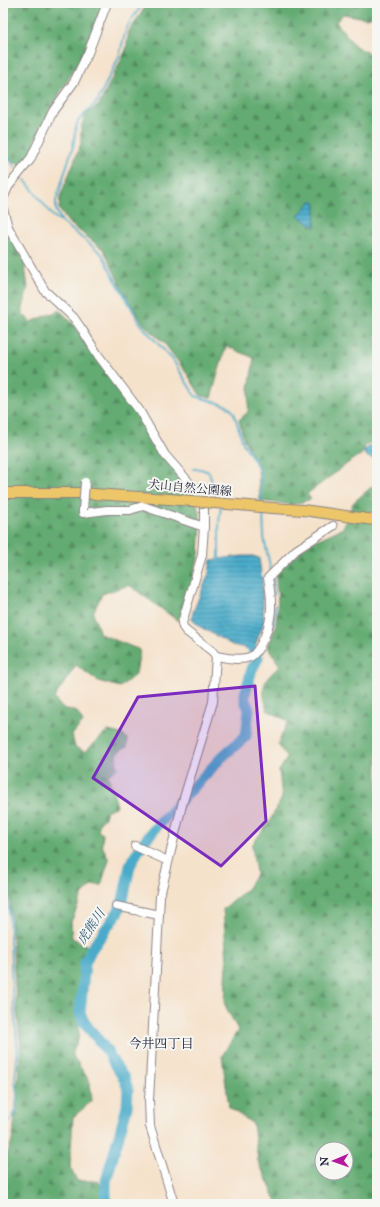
<svg xmlns="http://www.w3.org/2000/svg" width="380" height="1207" viewBox="0 0 380 1207" font-family="'IM FELL Great Primer','Noto Serif JP',serif">
<defs>
<pattern id="forest-firs" width="22" height="20" patternUnits="userSpaceOnUse"><rect width="22" height="20" fill="#63ab72"/><path d="M5 1l3.5 6h-7zM16 11l3.5 6h-7z" fill="#518b5f"/></pattern>
<pattern id="water-rules" width="6" height="5" patternUnits="userSpaceOnUse"><rect width="6" height="5" fill="#4aabc9"/><path d="M0 2.5h6" fill="none" stroke="#3d8ba4"/></pattern>
</defs>
<rect width="100%" height="100%" fill="#f6f6f2"/>
<filter id="ink" filterUnits="userSpaceOnUse"><feTurbulence type="fractalNoise" baseFrequency=".025" numOctaves="2"/><feDisplacementMap in="SourceGraphic" scale="8" xChannelSelector="R" yChannelSelector="G"/><feConvolveMatrix kernelMatrix="1 2 1 2 8 2 1 2 1" color-interpolation-filters="sRGB"/></filter>
<filter id="wash" filterUnits="userSpaceOnUse"><feTurbulence type="fractalNoise" baseFrequency=".012" numOctaves="4" result="noise"/><feDisplacementMap in="SourceGraphic" scale="16" xChannelSelector="R" yChannelSelector="G"/><feGaussianBlur stdDeviation="0.9" result="paint"/><feColorMatrix in="noise" values="0 0 0 0 0 0 0 0 0 0 0 0 0 0 0 0 0 1.4 0 .05"/><feComposite in="paint" operator="in"/></filter>
<g filter="url(#wash)">
<rect width="100%" height="100%" fill="#f5e2cb"/>
<g fill="url(#forest-firs)" stroke="#426656" fill-rule="evenodd">
<path d="M3,3H104L82,56L50,110L27,160L19,165L3,155Z"/>
<path d="M148,3H377V15L366,18L343,14L336,22L355,46L377,58V438L365,446L361,455L356,457L307,494L311,499L293,505L260,501L258,469L244,439L239,420L248,412L249,389L254,358L226,346L211,398L200,395L188,375L165,344L144,325L125,295L104,250L68,222L59,209L60,197L81,144V128L85,115L99,105L126,50L129,31Z"/>
<path d="M3,218L24,261L28,287L22,313L31,322L60,310L72,322L194,493L201,521L199,555L190,589L178,621L129,585L102,594L93,613L100,634L140,650L136,674L120,687L98,681L76,665L54,698L62,708L77,712L83,722L72,735L75,747L85,752L108,731L121,734L128,739L127,747C114,753 116,754 118,768L108,775L117,806L106,811L105,818L100,821L98,831L103,834L102,845L109,860L101,885H93L83,894L71,922L72,938L90,947L84,960L78,1004L79,1037L73,1051V1056L90,1082L92,1101L73,1117L70,1166L77,1181H97L104,1188V1204H3V1168L13,1137L21,1046L16,1003L9,879L5,833L3,829Z"/>
<path d="M377,482V1204H278L258,1161L253,1124L229,1107L222,1056L238,1030L225,1005L227,960L223,909L248,888L256,874L252,845L271,819L282,798L279,771L287,758L278,744L288,721L267,710C261,686 262,682 280,666L268,647L276,626L278,603L276,576L285,563L310,543L343,528L353,503ZM322,1149H346V1173H322Z"/>
</g>
<g fill="url(#water-rules)" stroke="#366682">
<path d="M311,201H314L316,204L315,227L298,216Z"/>
<path d="M371,446L377,449V459H376L368,457L364,454V450Z"/>
<path d="M242,556H253L259,558L262,579L264,622L254,649L251,652L250,649L232,645L197,625L192,618L193,612L209,573L211,560Z"/>
</g>
<g fill="none" stroke-linecap="round" stroke-linejoin="round">
<g stroke="#4aabc9" stroke-width="2">
<path d="M144,3L131,20L126,30L119,57L97,102L78,121L76,127L73,146L56,201V210L62,222L101,253L106,261L112,274L142,326L173,360L195,396L225,405L230,408L234,413L243,443L261,471L262,504"/>
<path d="M3,150L15,167"/>
<path d="M25,180L53,216L62,222"/>
<path d="M193,469H201L209,472L217,499"/>
<path d="M263,510L264,538L271,571"/>
<path d="M219,561V523L221,506"/>
<path d="M273,577L274,595"/>
<path d="M268,638L273,625L275,605"/>
<path d="M258,658L263,649"/>
<path d="M3,848L5,879L9,910L12,988L18,1050L15,1080L17,1094V1107L12,1119L3,1126"/>
</g>
<path stroke="#4aabc9" stroke-width="11" d="M106,1204V1181L127,1107L128,1089L124,1078L115,1065L108,1052L84,1022L80,1013L85,963L91,950L118,912L123,900L130,866L141,845L159,824L222,757L246,736L249,709L245,701V694L252,669L258,658L253,650"/>
</g>
</g>
<g filter="url(#ink)">
<g fill="none" stroke-linecap="round" stroke-linejoin="round">
<defs>
<g id="minor">
<path d="M3,199L8,187L30,160L53,111L74,82L88,53L107,3"/>
<path d="M3,209L8,227L13,236L45,291L74,318L83,331L98,355L139,410L165,455L200,495L204,505V527L202,555L182,623L183,627L186,631L212,651L216,656C226,658 240,661 250,657C255,655 257,650 260,646C273,623 273,603 268,578L296,550L333,526"/>
<path d="M83,510V513L107,510H130L143,506L204,527"/>
<path d="M135,846L168,861"/>
<path d="M116,906L159,915"/>
<path d="M174,1204L150,1126L149,1100L160,896L183,801L213,702L216,656"/>
</g>
<g id="major">
<path d="M3,493H79L169,499"/>
<path d="M272,508L303,510L374,520"/>
</g>
</defs>
<use href="#minor" stroke="#8c8283" stroke-width="10"/>
<use href="#major" stroke="#8c8283" stroke-width="12"/>
<use href="#minor" stroke="#fff" stroke-width="8"/>
<use href="#major" stroke="#ecc669" stroke-width="10"/>
<defs>
<path id="minor-bridge" d="M83,510L85,482"/>
<path id="major-bridge" d="M169,499L272,508"/>
</defs>
<use href="#minor-bridge" stroke="#8c8283" stroke-width="10" stroke-linecap="butt"/>
<use href="#major-bridge" stroke="#8c8283" stroke-width="12" stroke-linecap="butt"/>
<use href="#minor-bridge" stroke="#fff" stroke-width="8"/>
<use href="#major-bridge" stroke="#ecc669" stroke-width="10"/>
</g>
</g>
<path fill="#7b2cbf" fill-opacity="0.2" stroke="#7b2cbf" stroke-width="3" stroke-linejoin="round" d="M255,686L266,821L221,866L93,778L138,697Z"/>
<g text-anchor="middle" dominant-baseline="central" stroke-width="4" stroke-linejoin="round" paint-order="stroke">
<g font-size="12" fill="#22223b" stroke="#f6f6f2">
<text transform="translate(190 488) rotate(5)">犬山自然公園線</text>
</g>
<g font-size="13" font-style="italic" fill="#325974" stroke="#f6f6f2">
<text transform="translate(91 927) rotate(-56)">虎熊川</text>
</g>
<g font-size="13" fill="#22223b" stroke="#f6f6f2">
<text x="161" y="1044">今井四丁目</text>
</g>
</g>
<rect width="380" height="1207" fill="none" stroke="#f6f6f2" stroke-width="16"/>
<g transform="translate(334 1161) rotate(268)"><circle r="19" fill="#f6f6f2" stroke="#a1a1a9"/>
<path d="M0-3L7 15L0 10L-7 15Z" fill="#b5179e"/>
<text y="-6" font-size="11" font-weight="bold" text-anchor="middle" fill="#22223b">N</text>
</g>
</svg>
